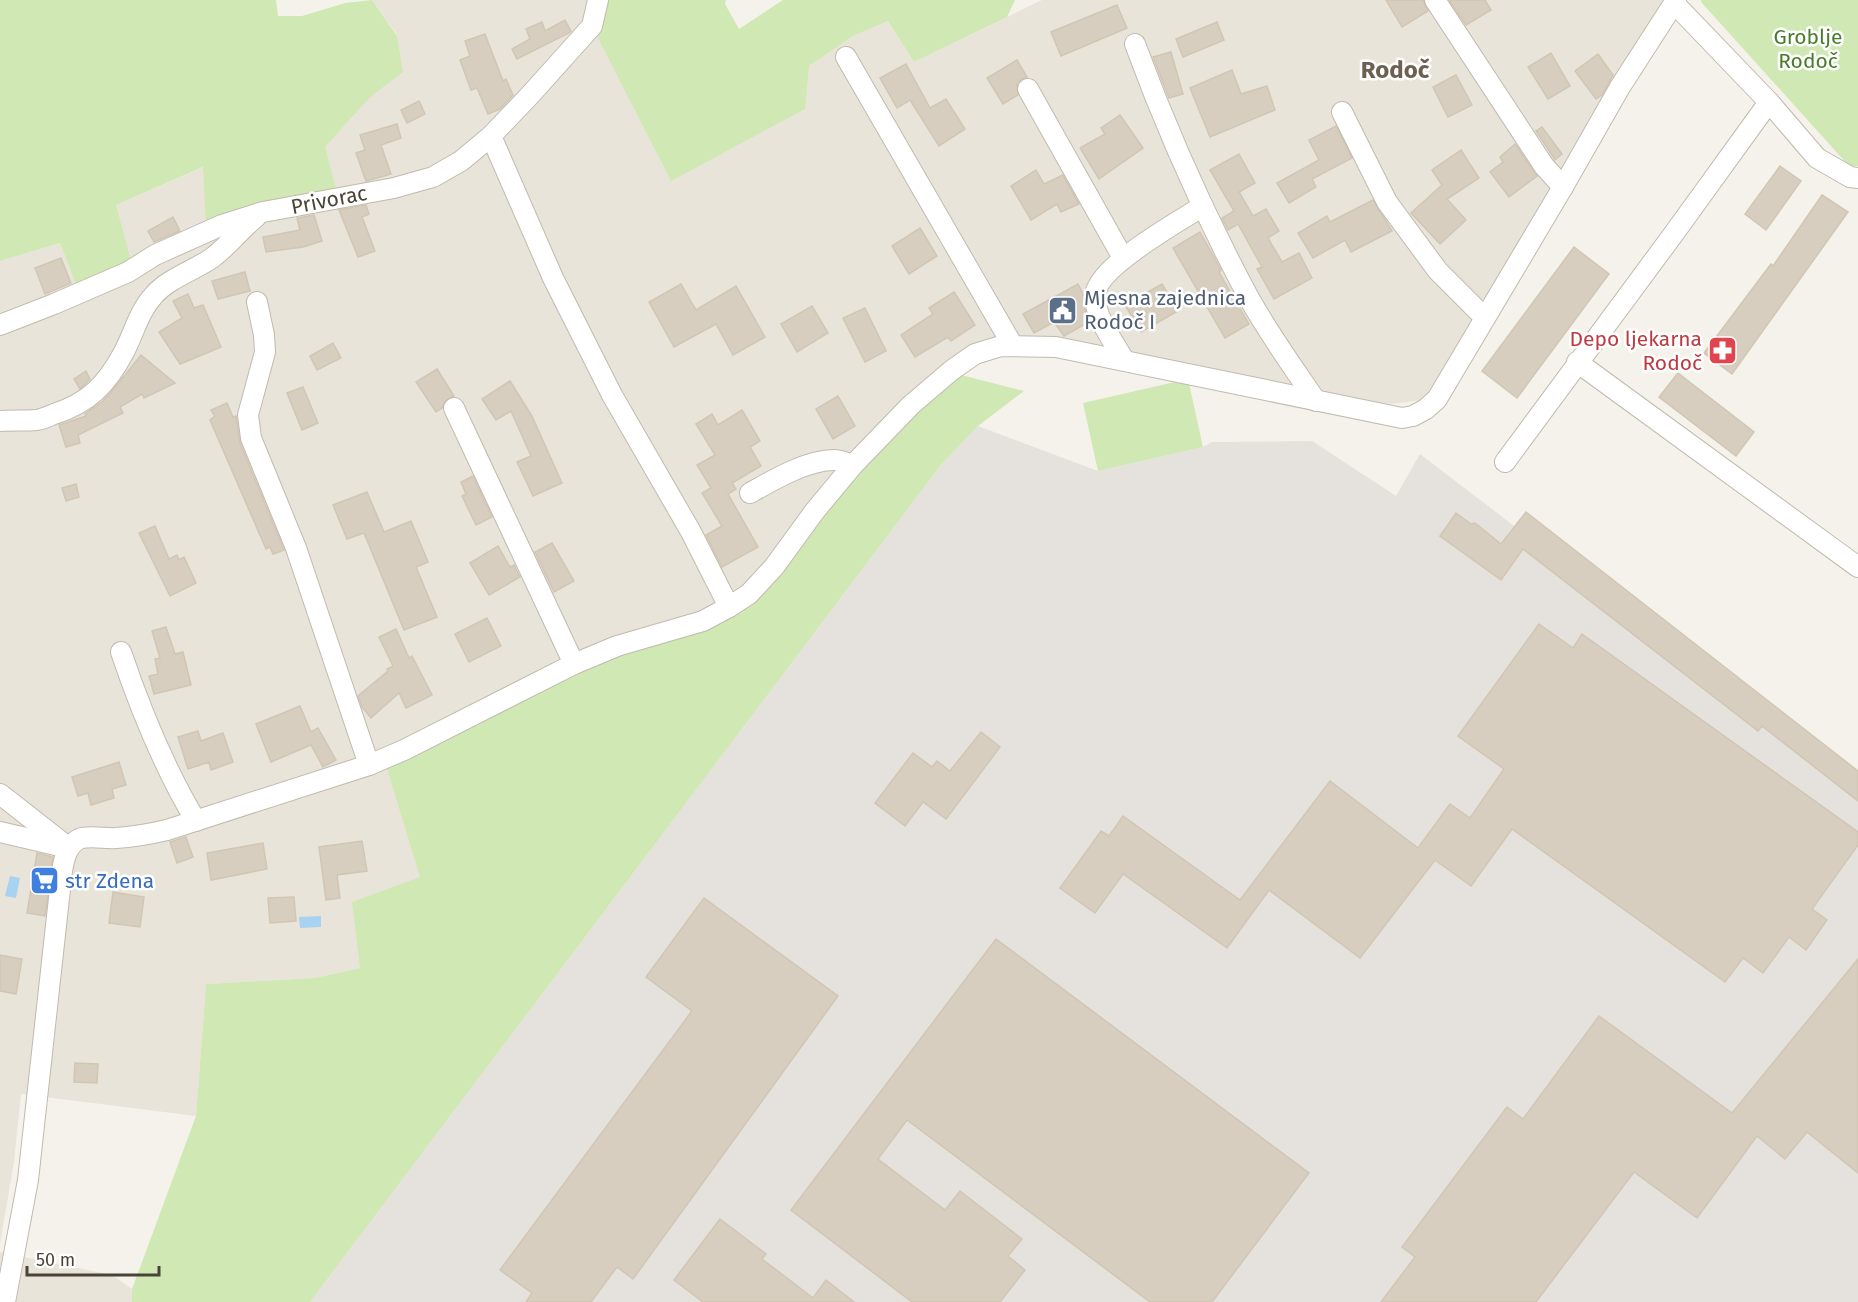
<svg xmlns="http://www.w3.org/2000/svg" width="1858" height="1302" viewBox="0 0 1858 1302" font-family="'Fira Sans',sans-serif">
<rect width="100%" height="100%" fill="#f5f2eb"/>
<g fill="#e9e4d9">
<path d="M372,0H598L809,66L853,36L888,21L914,62L1042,0H1676L1429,399L1393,404L1317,399L1123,357L969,353L744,590L420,877L360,968L315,978L206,984L196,1116L21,1094L14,1162L0,1244V261L60,243L78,290L116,205L204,167L206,227L308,87L397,35Z"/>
<path d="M0,1252L112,1275L132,1289V1302H0Z"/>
</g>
<path fill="#e5e1dc" d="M978,426L1098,471L1203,447L1212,442L1312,441L1396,496L1420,454L1858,789V1302H310L940,466Z"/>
<g fill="#d0e8b4">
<path d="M0,0H276L278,16H302L345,3L372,0L397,36L403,72L369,98L325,147L337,193L206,228L203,167L116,205L131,261L78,290L60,243L0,261Z"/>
<path d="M598,0H726L725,4L739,29L783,0H1015L1007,17L914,62L888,21L853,36L809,66L805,109L671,181L592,26Z"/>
<path d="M1701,0H1858V166H1849L1701,2Z"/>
<path d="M953,373L1024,391L978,426L940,466L310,1302H132V1289L196,1116L206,984L315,978L360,968L352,902L420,877L385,762L581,669L719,618L854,471Z"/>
<path d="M1188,379L1203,447L1098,471L1083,403Z"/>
</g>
<g fill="#a9d2f0">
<path d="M10,876L20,878L16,898L5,896Z"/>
<path d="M321,916V927L300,928L299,917Z"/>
</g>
<g fill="#d7cec0" stroke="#d1c6b3" stroke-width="1.5">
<path d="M1386,0H1423L1428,11L1402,27Z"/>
<path d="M1449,0H1485L1491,10L1466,25Z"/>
<path d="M1117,5L1127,28L1061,56L1051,32Z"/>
<path d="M565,20L571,31L569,33L517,59L512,49L530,39L526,29L542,22L545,31Z"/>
<path d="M1217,22L1224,40L1183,57L1176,39Z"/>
<path d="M485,34L503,81L506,79L513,95L500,109L488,114L477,88L471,90L460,60L470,56L465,41Z"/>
<path d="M1171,52L1183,94L1169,98L1153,57Z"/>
<path d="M1551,53L1570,86L1548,99L1528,67Z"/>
<path d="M1598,54L1613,75L1602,95L1596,99L1575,71Z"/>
<path d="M1017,60L1027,77L1022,79L1017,83L1018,95L1003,104L987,78Z"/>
<path d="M906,64L930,108L946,99L965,129L939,146L910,100L897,108L880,78Z"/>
<path d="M1232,70L1241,94L1267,86L1275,110L1210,137L1190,88Z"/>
<path d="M1456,75L1472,105L1448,117L1433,87Z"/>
<path d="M419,101L425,114L407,123L401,110Z"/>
<path d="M1120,115L1143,148L1099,179L1080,148L1105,134L1101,128Z"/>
<path d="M397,124L401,138L381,145L391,174L366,181L356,153L365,150L360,135Z"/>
<path d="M1336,126L1352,158L1312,179L1316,187L1289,203L1277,183L1319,160L1309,140Z"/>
<path d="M1542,127L1562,154L1555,160L1536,131Z"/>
<path d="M1515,144L1537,176L1509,197L1490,172L1503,162L1500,157Z"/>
<path d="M1461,150L1479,178L1447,199L1466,220L1440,244L1411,213L1442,185L1432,170Z"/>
<path d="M1239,154L1255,183L1239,192L1253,216L1266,209L1279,231L1268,238L1282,262L1299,253L1312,278L1274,299L1257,269L1262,267L1238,224L1228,230L1222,218L1234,211L1210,170Z"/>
<path d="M1780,166L1801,181L1766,230L1745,214Z"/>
<path d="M1036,170L1044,184L1063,175L1079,204L1061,212L1057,204L1031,220L1011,186Z"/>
<path d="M1822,195L1848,212L1732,374L1704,353L1771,264L1773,266Z"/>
<path d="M1373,200L1392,231L1351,252L1345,240L1313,258L1298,233L1327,216L1330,222Z"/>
<path d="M366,205L369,214L362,217L375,251L358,257L339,210Z"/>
<path d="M314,215L322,241L303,247L266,252L263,237L300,230L297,218Z"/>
<path d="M173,217L180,231L154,242L148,231Z"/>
<path d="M920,228L937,256L909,274L892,246Z"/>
<path d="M1200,232L1221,270L1219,272L1249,324L1225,338L1173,248Z"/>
<path d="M1574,247L1609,274L1517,398L1482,371Z"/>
<path d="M61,258L71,283L45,294L35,268Z"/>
<path d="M245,272L250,291L218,299L212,281Z"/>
<path d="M681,284L696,310L736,286L765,337L733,355L716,324L674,347L649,302Z"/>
<path d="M1078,284L1083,294L1084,306L1089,322L1064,336L1054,322L1034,333L1023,314Z"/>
<path d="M1162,284L1178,311L1141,332L1125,305Z"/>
<path d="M954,292L975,325L951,341L948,337L915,357L901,335L933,314L929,308Z"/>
<path d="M188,294L194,308L203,305L221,347L180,364L159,332L182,318L173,301Z"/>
<path d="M812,306L828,333L797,352L781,324Z"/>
<path d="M865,308L886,351L865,362L843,318Z"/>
<path d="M333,343L341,358L317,370L310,356Z"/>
<path d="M141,355L175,383L144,398L142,394L120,407L123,413L78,435L80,443L66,447L59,425L86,416L85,414L103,401L112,391Z"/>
<path d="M437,369L454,396L445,401L442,408L436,412L416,382Z"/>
<path d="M86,371L90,379L80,389L74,379Z"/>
<path d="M1678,373L1754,432L1736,456L1659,397Z"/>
<path d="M510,381L532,416L562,483L533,496L517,462L531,456L511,411L496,420L482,399Z"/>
<path d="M303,387L318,423L302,430L287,393Z"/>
<path d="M838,396L855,426L833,439L816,409Z"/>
<path d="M227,403L233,417L236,416L240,443L284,550L273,554L270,547L266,549L210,420L215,416L211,410Z"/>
<path d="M742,410L760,441L750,447L761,466L732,483L736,489L728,494L758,547L722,567L706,535L722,526L702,493L711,488L697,465L715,455L696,424L712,414L718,425Z"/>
<path d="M473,476L492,517L476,525L462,496L466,494L461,482Z"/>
<path d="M76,484L79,497L66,501L62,488Z"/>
<path d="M367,492L384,532L411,521L428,562L416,567L437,617L404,630L364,533L347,539L333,505Z"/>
<path d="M1526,512L1858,771V801L1762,726L1758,731L1523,549L1501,580L1440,536L1456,513L1471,524L1475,523L1501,544Z"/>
<path d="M155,526L169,559L177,555L179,560L184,557L196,583L170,596L139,533Z"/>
<path d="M552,543L574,581L554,592L535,552Z"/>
<path d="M498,546L510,567L514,565L520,577L489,595L470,563Z"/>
<path d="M487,618L501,646L469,662L455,634Z"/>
<path d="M1539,624L1573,648L1582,634L1858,832V845L1812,909L1827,920L1806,950L1789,937L1763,973L1743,958L1725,982L1512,829L1471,886L1435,860L1360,958L1269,890L1227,948L1123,874L1095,913L1060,888L1101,831L1109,836L1123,816L1240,900L1330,781L1418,848L1450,804L1470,818L1504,769L1458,736Z"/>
<path d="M166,627L175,654L183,652L191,685L154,694L149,676L158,674L155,659L160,658L152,631Z"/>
<path d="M396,629L409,658L412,656L432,695L406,708L399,693L371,718L362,707L358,696L388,671L387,669L393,666L379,637Z"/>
<path d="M300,706L311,732L318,728L336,760L323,767L311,745L271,762L256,724Z"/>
<path d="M198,731L201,741L223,733L233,762L211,770L209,762L188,769L178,737Z"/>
<path d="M981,732L1000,747L946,819L923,802L905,826L875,803L913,753L932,767L937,761L950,771Z"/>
<path d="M119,762L126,785L112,789L114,798L91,805L88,793L78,796L72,777Z"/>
<path d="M186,837L193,857L177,863L170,842Z"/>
<path d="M362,841L367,871L337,875L340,898L326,900L319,847Z"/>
<path d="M263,843L267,869L211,880L207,853Z"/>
<path d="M37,853L53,857L45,916L27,913Z"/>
<path d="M113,892L144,897L140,927L109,923Z"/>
<path d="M294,897L296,921L270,923L268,898Z"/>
<path d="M704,898L838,996L633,1279L617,1267L591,1302H526L532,1293L500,1270L692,1011L646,977Z"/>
<path d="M996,939L1309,1173L1212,1302H1150L907,1120L878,1159L945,1210L960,1191L1022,1239L1008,1256L1025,1270L1000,1302H912L791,1210Z"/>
<path d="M0,955L22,959L16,994L0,991Z"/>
<path d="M1858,959V1173L1807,1132L1785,1159L1757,1136L1697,1218L1634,1172L1536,1302H1381L1415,1257L1402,1247L1507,1107L1523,1119L1599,1016L1732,1113Z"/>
<path d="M75,1063L98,1064L97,1083L74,1082Z"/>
<path d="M720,1219L766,1254L762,1259L813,1298L826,1280L854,1302H703L674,1280Z"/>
</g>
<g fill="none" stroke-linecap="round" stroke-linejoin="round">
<defs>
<g id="minor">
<path d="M1435,0L1544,166L1563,187"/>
<path d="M1674,3L1769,102L1817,158L1850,177L1858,178"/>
<path d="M1135,44C1167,131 1205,216 1249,298C1269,334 1293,367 1316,401"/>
<path d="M846,57L1013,346"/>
<path d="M1028,89L1123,258"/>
<path d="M1342,112L1387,202L1438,271L1484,317"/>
<path d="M491,136L553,278L612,395L691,532L729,607"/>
<path d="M257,302L264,335L265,352L248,415L251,438L296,548L369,765"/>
<path d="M0,325L54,304L128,272L155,255L222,225L263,212L394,188L433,177L461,161L491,136L531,94L592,26L598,0"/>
<path d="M1124,360C1115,344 1095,317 1095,297C1094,268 1178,222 1203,206"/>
<path d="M1577,362L1858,567"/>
<path d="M454,408L574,664"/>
<path d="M0,421C12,420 25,421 37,420C43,419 49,416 54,414C89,403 107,384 124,352C134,333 139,311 154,295C169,278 193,271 212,258C228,246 240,230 256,217"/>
<path d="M1505,462L1675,232L1769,102"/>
<path d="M750,493C773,480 807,460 834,460C840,460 847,463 853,465"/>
<path d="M121,652C141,711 164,768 196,821"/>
<path d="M0,794L69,848"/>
<path d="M0,832L60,846"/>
<path d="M5,1302L28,1180L62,871C64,859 67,845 79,839C89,835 105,839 116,838C134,837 150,834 167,830L369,765L404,750L574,664L617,646L703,621L729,607L749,594L774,567L814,512L853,465L911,405L952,370L975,354L1001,346L1056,347L1402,418L1413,416L1426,409L1437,399L1563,187L1620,87L1676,0"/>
</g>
</defs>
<use href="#minor" stroke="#c1baad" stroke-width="22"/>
<use href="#minor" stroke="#fff" stroke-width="20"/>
</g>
<defs>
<symbol id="civic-square" viewBox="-11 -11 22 22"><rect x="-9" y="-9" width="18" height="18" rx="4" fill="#5c6f8a" stroke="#fff"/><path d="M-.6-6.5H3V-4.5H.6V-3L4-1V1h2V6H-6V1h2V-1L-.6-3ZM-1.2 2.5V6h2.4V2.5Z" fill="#fff"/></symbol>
<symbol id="pharmacy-square" viewBox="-11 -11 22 22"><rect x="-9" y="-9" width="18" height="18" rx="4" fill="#e0444e" stroke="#fff"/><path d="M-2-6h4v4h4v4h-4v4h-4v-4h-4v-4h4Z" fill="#fff"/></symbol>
<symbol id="supermarket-square" viewBox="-11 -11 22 22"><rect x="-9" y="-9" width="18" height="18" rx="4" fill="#3f7fe0" stroke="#fff"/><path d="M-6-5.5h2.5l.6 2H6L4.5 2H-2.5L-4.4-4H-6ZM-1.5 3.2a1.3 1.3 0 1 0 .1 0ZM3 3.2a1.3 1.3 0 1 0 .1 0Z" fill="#fff"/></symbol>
</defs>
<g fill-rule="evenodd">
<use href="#civic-square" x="1046" y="294" width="33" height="33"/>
<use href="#pharmacy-square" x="1706" y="334" width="33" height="33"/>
<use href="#supermarket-square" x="28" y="864" width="33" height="33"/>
</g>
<g text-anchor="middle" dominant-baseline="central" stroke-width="5" stroke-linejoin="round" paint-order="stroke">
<g font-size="21" fill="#487c2b" stroke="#fff">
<text x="1808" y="37">Groblje<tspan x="1808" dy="24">Rodoč</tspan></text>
</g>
<g font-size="21" fill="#494338" stroke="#fff">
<text transform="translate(329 200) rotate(-11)">Privorac</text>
</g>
<g font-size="21" fill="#4e5e75" stroke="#fff" text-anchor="start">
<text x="1084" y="298">Mjesna zajednica<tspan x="1084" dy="24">Rodoč I</tspan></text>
</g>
<g font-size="21" fill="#be3a42" stroke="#fff" text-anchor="end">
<text x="1702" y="339">Depo ljekarna<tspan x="1702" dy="24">Rodoč</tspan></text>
</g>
<g font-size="21" fill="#366cbe" stroke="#fff" text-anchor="start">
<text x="65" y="881">str Zdena</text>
</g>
<g font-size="24" font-weight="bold" fill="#6c6150" stroke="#fff">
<text x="1395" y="70">Rodoč</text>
</g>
</g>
<path d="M27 1266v9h132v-9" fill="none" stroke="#494338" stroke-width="3"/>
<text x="36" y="1266" font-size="18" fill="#494338" stroke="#ffffff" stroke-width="4.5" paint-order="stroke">50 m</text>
</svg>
